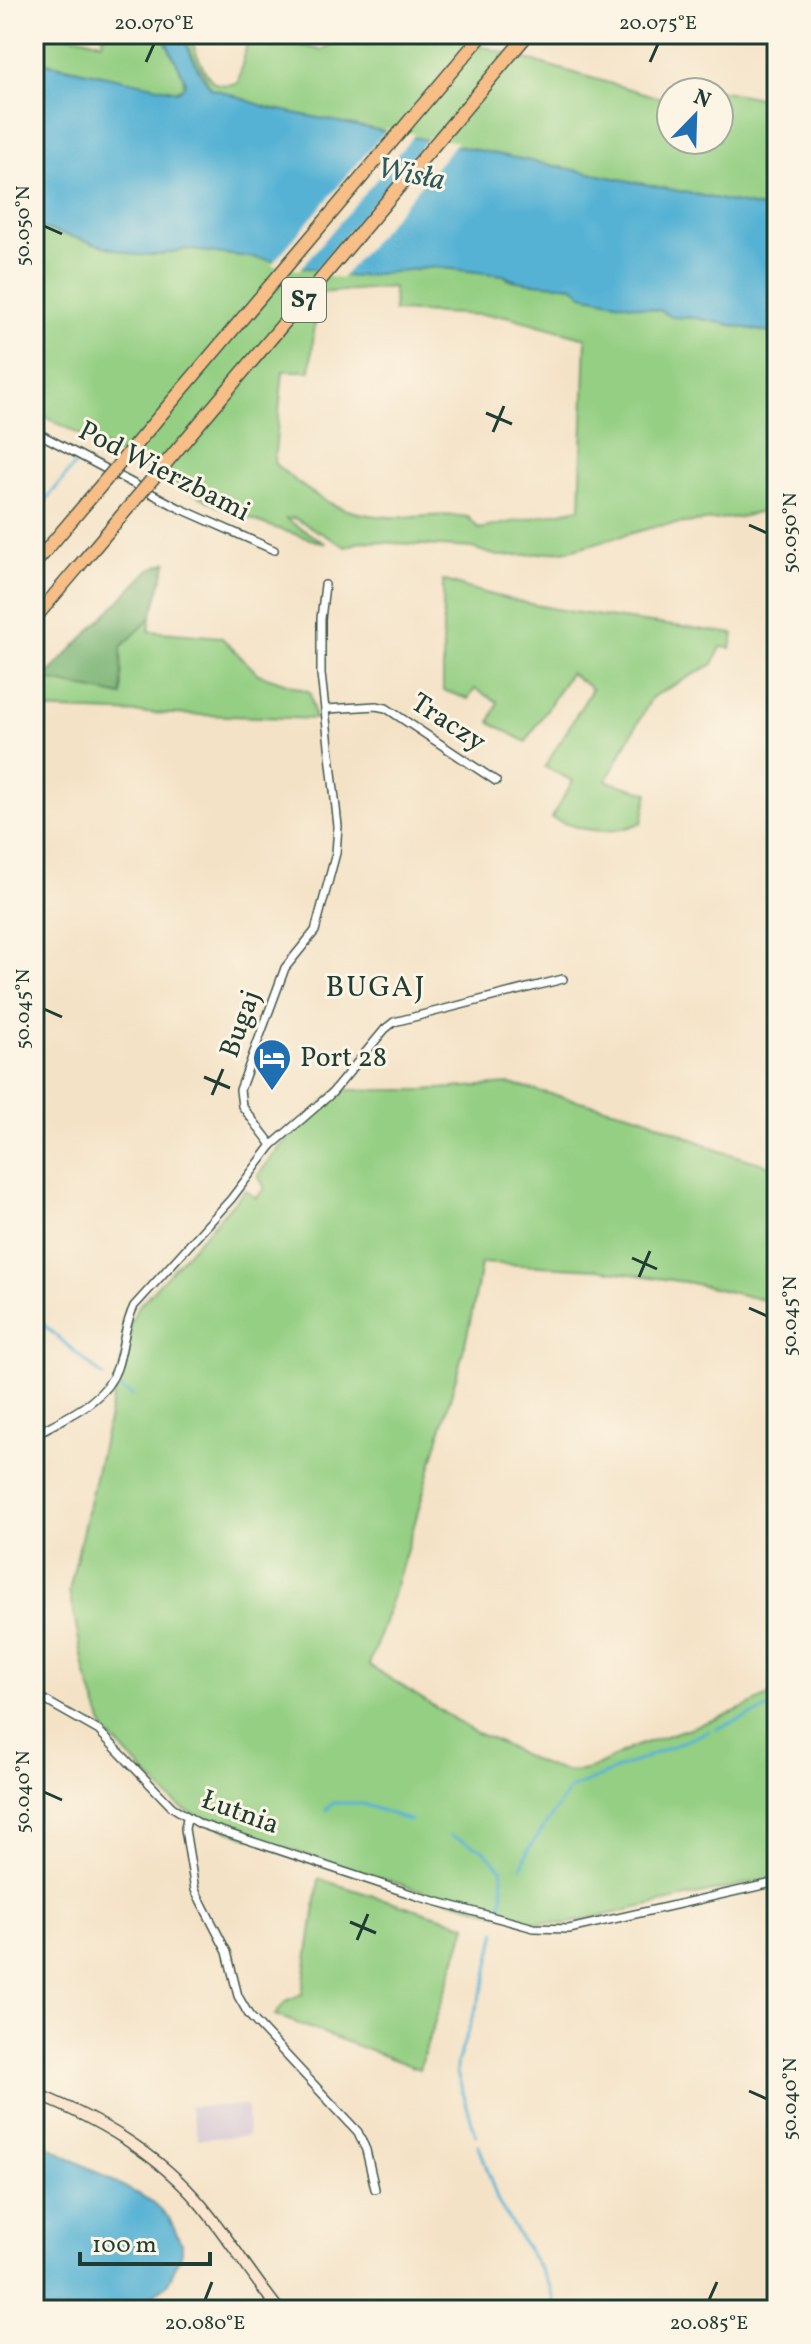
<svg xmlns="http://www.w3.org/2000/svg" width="811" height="2344" viewBox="0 0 811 2344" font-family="Vollkorn,serif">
<rect width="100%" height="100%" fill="#fcf5e5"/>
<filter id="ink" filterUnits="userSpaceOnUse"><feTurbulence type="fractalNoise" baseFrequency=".0125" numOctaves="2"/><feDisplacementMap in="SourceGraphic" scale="16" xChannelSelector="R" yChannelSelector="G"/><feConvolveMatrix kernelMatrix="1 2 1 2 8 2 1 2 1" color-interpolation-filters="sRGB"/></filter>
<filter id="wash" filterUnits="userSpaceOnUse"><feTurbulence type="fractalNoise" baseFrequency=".006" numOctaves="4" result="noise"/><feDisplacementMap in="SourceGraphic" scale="32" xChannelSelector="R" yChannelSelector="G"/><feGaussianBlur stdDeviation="1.8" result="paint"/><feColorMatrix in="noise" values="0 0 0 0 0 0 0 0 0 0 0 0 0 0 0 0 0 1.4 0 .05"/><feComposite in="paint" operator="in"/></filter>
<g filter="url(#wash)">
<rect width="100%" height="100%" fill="#f4e2c6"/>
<path fill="#cebed2" d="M189,2106H247L248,2136L198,2139Z"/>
<g fill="#94cf83" stroke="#5a865c" stroke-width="2" fill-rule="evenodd">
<path d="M34,34H63L102,42L103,34H162L183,75L184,87L174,91L34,60Z"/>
<path d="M181,34H189C194,46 205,81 218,84C224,86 232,84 238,83L249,34L322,50L345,34H420L437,41L446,34H469L464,41L671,101V140H719V92H699L707,88L777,101V211L269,108L211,88Z"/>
<path d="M34,226L136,255H160L185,249L264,259L413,270L434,267L504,275L509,280L574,286L662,311L672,317L696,318L777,334V508L740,517L658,526L570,550L525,555L497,556L472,548L362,541L346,547L294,518L286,519L326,544L269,526L218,506L34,411V252L37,248H34ZM393,287L394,311L506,316L586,338L580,508L479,529L468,517C447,514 433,516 413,517C351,520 320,504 274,463L283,371H310L318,293Z"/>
<path d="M443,580C536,613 637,620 734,634L731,648L721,647L713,664L652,697L606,781L648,793L642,822C611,837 582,831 551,818L573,781L545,767L592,689L570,673L526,742L490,722L498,702L475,689L468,699L443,690Z"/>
<path d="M151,618L149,631L221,637L258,674L310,692L315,719L34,709V691L43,679L122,696L121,647Z"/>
<path d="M510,1084L641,1116L720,1151L777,1168V1303L691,1283L597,1269L481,1263C473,1320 457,1375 441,1430C419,1509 397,1588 369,1665L476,1733C507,1743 533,1765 566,1771C593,1775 611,1756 634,1747C683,1729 732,1717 777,1691V1877L565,1924L534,1922L490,1912L223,1829L183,1809L168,1797L105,1731L86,1675L69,1591L130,1324L138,1307L245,1190L256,1198L265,1188L258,1175L292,1132L337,1090H423Z"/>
<path d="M319,1879L467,1925L419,2069L275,2015L286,2001L302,1994Z"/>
</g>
<path fill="#77b271" stroke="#4b7852" stroke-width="2" d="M167,562L151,618L121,647L122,696L43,679L150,569Z"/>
<g fill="#56b2d4" stroke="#3a7884" stroke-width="2">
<path d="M162,34H181L200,73L211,88L269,108L777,211V334L696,318L672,317L661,311L582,295L574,286C556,284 514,285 504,275L434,267L351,277L264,259L185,249L160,255H136L34,226V61L178,91L184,87L185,79Z"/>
<path d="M34,2139L151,2201L169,2218L181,2243V2255L167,2284L147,2300L126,2310H45L34,2301Z"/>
</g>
<g fill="#f4e2c6">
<path d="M388,128L415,134L299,270L271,265Z"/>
<path d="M430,136L457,142L341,279L313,273Z"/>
</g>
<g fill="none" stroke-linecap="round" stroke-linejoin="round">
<g stroke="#56b2d4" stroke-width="3">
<path d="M34,515L76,463L83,462L96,469"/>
<path d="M38,1320L104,1377"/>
<path d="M114,1385L133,1396"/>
<path d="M716,1729L777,1705"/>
<path d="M326,1810L333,1803H360L411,1821"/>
<path d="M450,1835L482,1849L502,1869L503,1895L500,1911"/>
<path d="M522,1867L528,1850L570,1789L709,1731"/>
<path d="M476,2135L457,2073V2063L486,1979L496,1931"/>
<path d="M479,2145L498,2202L550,2286L557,2310"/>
</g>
</g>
</g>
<g filter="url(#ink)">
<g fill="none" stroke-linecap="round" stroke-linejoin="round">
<defs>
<g id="street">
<path d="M34,431L179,508L274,550"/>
<path d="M327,709L376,706L386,708L496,781"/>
<path d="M272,1145L332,1093L385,1029L394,1022L563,979"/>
<path d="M34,1435C63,1418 105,1403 117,1368C124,1347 124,1326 134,1306L231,1199L272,1145L242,1106L240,1090L285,968L315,931L336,853L338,826L321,674V619L325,585"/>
<path d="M34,1694L99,1731L172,1807L200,1824L420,1897L534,1928L569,1929L777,1882"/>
<path d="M187,1818L185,1829L195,1890L227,1952L238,1996L249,2015L358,2132L366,2150L375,2189"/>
</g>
<path id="secondary" d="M34,2093C98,2119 157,2152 202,2206C229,2239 252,2276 279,2310"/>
<g id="highway">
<path d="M34,564L43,554"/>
<path d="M34,619L79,566"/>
</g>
</defs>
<use href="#street" stroke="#3f564a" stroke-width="10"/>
<use href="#secondary" stroke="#3f564a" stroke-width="13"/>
<use href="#highway" stroke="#3f564a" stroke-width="15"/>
<use href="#street" stroke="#fff" stroke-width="7"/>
<use href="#secondary" stroke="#fce5cf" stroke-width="10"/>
<use href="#highway" stroke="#f7be87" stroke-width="12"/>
<defs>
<g id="highway-bridge">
<path d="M43,554L483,34"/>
<path d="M79,566L528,34"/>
</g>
</defs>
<use href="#highway-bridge" stroke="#3f564a" stroke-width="15" stroke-linecap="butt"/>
<use href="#highway-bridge" stroke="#f7be87" stroke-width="12"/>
</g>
</g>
<path fill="none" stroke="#1f3d34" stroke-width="3" d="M146,62L154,44M650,62L658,44M44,226L62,234M486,413L512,424M493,432L504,406M749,525L767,533M44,1009L62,1017M204,1077L230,1088M212,1095L223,1069M632,1258L657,1269M639,1277L650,1251M749,1308L767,1316M44,1792L62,1800M350,1922L376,1933M357,1940L368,1914M749,2091L767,2099M205,2300L212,2282M709,2300L717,2282"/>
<defs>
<symbol id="hotel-pin" viewBox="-11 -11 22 30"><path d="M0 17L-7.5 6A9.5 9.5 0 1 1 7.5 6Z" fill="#1f6fb2" stroke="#fcf5e5"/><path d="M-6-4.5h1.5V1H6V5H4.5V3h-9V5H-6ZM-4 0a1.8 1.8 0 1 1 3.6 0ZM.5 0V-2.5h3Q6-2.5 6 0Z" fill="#fff"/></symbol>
</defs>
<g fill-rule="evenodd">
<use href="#hotel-pin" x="250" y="1036" width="44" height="60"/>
</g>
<g text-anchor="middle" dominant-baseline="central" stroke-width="6" stroke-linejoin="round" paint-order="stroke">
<rect fill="#fcf5e5" stroke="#617469" stroke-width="2" x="282" y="278" width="44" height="44" rx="6"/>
<g font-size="26" font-weight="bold" fill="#1f3d34">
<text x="304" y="300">S7</text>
</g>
<g font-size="28" fill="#1f3d34" stroke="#fcf5e5">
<text transform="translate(164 472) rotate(27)">Pod Wierzbami</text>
<text transform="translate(448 723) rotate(33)">Traczy</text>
<text transform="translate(241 1024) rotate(-70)">Bugaj</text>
<text transform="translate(240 1813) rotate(20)">Łutnia</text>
</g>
<g font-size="28" fill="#1f3d34" stroke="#fcf5e5" text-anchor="start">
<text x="300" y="1058">Port 28</text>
</g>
<g font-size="30" font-style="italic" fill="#2d5a5c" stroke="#fcf5e5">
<text transform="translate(411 175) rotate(11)">Wisła</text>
</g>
<g font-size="30" letter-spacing="2" fill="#1f3d34" stroke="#fcf5e5">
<text x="376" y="988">BUGAJ</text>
</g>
</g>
<rect width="811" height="2344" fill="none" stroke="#fcf5e5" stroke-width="88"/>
<g transform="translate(695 116) rotate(23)"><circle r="38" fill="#fcf5e5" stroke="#a4ab9e" stroke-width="2"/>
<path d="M0-6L14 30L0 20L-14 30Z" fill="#1f6fb2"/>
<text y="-12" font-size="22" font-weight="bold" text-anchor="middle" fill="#1f3d34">N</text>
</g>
<path d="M80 2252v12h130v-12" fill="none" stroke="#1f3d34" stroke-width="4"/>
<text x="92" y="2252" font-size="24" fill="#1f3d34" stroke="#fcf5e5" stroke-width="6" paint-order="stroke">100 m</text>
<rect x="44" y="44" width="723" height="2256" fill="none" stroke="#1f3d34" stroke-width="3"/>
<g font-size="20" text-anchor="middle" fill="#1f3d34">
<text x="154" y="29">20.070°E</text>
<text x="658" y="29">20.075°E</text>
<text transform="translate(22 226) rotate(-90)" y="7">50.050°N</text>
<text transform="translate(789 533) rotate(-90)" y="7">50.050°N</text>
<text transform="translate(22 1009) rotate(-90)" y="7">50.045°N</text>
<text transform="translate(789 1316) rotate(-90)" y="7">50.045°N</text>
<text transform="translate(22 1792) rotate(-90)" y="7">50.040°N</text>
<text transform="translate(789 2099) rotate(-90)" y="7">50.040°N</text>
<text x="205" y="2329">20.080°E</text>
<text x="709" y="2329">20.085°E</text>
</g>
</svg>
